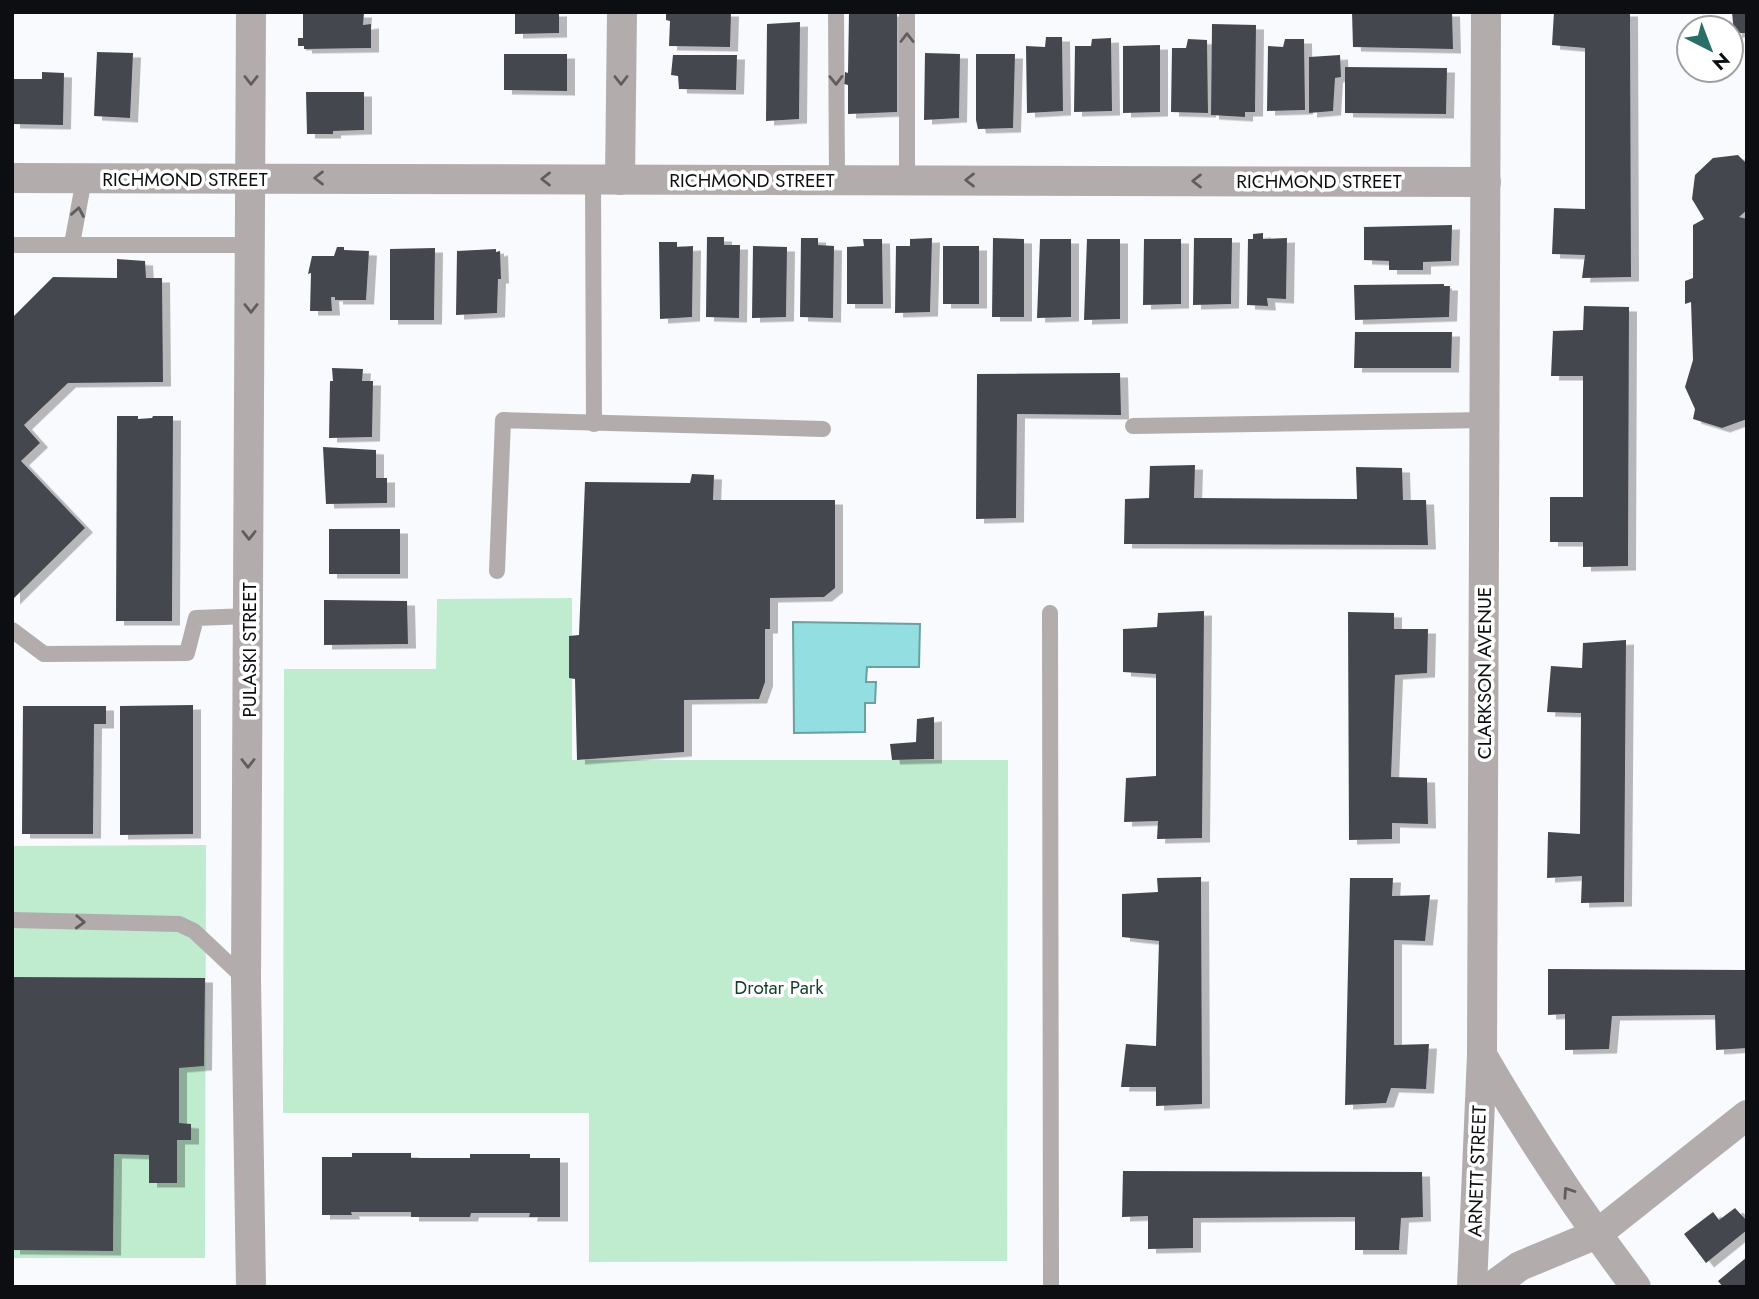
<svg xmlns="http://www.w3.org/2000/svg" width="1759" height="1299" viewBox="0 0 1759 1299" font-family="Jost,sans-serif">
<defs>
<filter id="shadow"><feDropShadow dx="8" dy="4.5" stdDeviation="0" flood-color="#0004"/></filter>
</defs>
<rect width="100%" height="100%" fill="#f9fafe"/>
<g fill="#bfeccf">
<path d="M572,598V760H1008L1007,1261L589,1262V1113H283L284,669H436L437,599Z"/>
<path d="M206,845L205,1258H12V846Z"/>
</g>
<path fill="#93dee0" stroke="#6ba0a2" stroke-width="2" d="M793,622L920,624L919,667H867L866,682H876L875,703H865V732L794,733Z"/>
<g fill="#45474f" filter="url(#shadow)">
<path d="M515,12H559V33L515,34Z"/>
<path d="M671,12H731L730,47L669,46L670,21L666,20V13Z"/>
<path d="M849,12H897V112L848,114V85L844,84L845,72L848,73Z"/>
<path d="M1352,12H1452L1453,49L1353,47Z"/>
<path d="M1554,12H1630L1631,277L1582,278L1585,255L1552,254L1554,208L1585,209V48L1552,45Z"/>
<path d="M1732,12H1747V33H1734Z"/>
<path d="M303,13H364L363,25L371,24V48L304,49V46H298V38H303Z"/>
<path d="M800,22L799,119L766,121L767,24Z"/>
<path d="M1212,24L1256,25L1255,112H1245V117L1211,115Z"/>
<path d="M1046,37H1062L1063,111L1027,113L1026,46L1045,47Z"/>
<path d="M1111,38L1112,111L1074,112L1075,46H1091L1092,39Z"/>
<path d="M1188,39L1207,40L1208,113L1171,112L1172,48H1186Z"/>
<path d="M1285,39H1304L1305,110L1267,111L1268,46L1283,47Z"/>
<path d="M1160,45V112L1123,113V46Z"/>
<path d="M97,52L133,53L130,118L94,116Z"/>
<path d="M925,53L960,54L959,118L924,120Z"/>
<path d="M504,54H567V91L504,90Z"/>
<path d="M976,54H1015L1013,128L978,129L976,120Z"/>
<path d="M673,55H737L736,90L679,89L678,76L671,75Z"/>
<path d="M1340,55L1341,77L1335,78L1333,111L1309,113V57Z"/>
<path d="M1345,67L1447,68L1446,114L1345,113Z"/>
<path d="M42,72L64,73L63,125L12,124V79H42Z"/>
<path d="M306,92H364V130L333,131V134H307Z"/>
<path d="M1738,155L1747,164V210L1739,217L1747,219V419L1722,428L1693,419L1695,409L1685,387L1693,360L1691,302L1685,304V281L1693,278V225L1704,219L1692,199L1695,175L1713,158Z"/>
<path d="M1452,225L1451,261L1423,262V270H1389V261L1364,260V227Z"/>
<path d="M1263,233V239L1287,238L1286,299L1267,298L1268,306L1247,305L1248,239H1253V234Z"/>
<path d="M707,237H724V245H740L739,318L706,317Z"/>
<path d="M801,238H818V245L834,246L833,318L800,317Z"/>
<path d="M932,238L930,312L895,313L896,246H910V239Z"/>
<path d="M993,238L1024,239V317H992Z"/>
<path d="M1194,238H1232L1231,304L1193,305Z"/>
<path d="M863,239H882L883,304H847V247L864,246Z"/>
<path d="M1040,239H1071V317L1037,318Z"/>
<path d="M1087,239H1120V319L1084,320Z"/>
<path d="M1144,239H1181V304L1143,305Z"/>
<path d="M659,242H677V247L693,246L692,317L660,319Z"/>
<path d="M753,246L787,247L786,317L752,318Z"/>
<rect x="943" y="246" width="36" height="58"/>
<path d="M337,247H344V250L369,251L366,300H335V297H331L332,311H310L311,273L308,274L312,256H334Z"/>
<path d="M435,248L434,320H390V249Z"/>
<path d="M496,249V252L500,251L501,279H498L497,313L456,315L457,251Z"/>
<path d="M117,259L145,261L146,278H162L163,382L68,383L24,425L40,443L21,461L85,528L12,600V318L53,277L117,278Z"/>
<path d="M1444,284V286H1450L1449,317L1355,320L1354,285Z"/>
<path d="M1584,306L1629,307L1628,566L1583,567V542H1550V497H1583V376H1551L1553,331L1583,330Z"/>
<path d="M1355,332H1452L1451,368H1354Z"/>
<path d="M332,368L363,369L362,381H373L372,437L329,438L330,381H333Z"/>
<path d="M1120,373L1121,415L1017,414L1016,518L976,519L977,374Z"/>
<path d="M117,416H138V419L152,418L153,416H173L172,621H116Z"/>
<path d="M323,447L376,450V478H387V503L326,504Z"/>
<path d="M1195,465L1194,498L1357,499L1356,467L1402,468L1403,500H1426L1428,545L1124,544L1125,499L1149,498L1150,466Z"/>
<path d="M692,474L714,475L713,500H835V588L824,597L770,598V629H765V682L759,699L684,700V752L577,760L575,679L569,678V636L579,635L585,482L690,483Z"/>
<rect x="329" y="529" width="71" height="45"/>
<path d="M324,600L407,601L408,644L324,645Z"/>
<path d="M1204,611L1202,838L1157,839L1158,821L1124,822L1126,778L1156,776V674L1123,672V629L1157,627L1158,613Z"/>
<path d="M1348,612L1394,613V629H1428L1427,673L1395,675L1391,777L1427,778L1428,824L1392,823V839L1349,840Z"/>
<path d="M1626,640L1624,902L1581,903L1582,876L1547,878L1548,832L1580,834L1581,713L1547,712L1551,666L1582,668L1583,643Z"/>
<path d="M193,705V834L120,835V706Z"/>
<path d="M23,706H106V724H94L93,834H22Z"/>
<path d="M934,717V759L892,760L890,744L916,742L917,719Z"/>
<path d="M1201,877L1202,1104L1156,1106V1087H1121L1126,1044L1156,1046L1159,941L1122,937V894L1158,892L1157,878Z"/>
<path d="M1350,878H1393L1392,896L1430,895L1425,941L1394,940V1045L1429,1044L1426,1089L1391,1088L1386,1103L1345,1105Z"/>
<path d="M1548,969L1747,970V1048L1716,1050L1715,1015L1612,1016L1609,1049L1565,1050V1014L1548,1015Z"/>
<path d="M12,977L205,978L204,1066L179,1068V1123L191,1124V1140H177V1183H149V1155L114,1154L113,1251L12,1250Z"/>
<path d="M352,1153H411V1158H470V1154H530V1158H560V1217H529L530,1213H471L470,1217H411V1212H351L352,1215H322V1157H352Z"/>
<path d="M1123,1171L1422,1172L1423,1217L1401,1218L1399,1250H1355V1217L1193,1218V1248L1148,1249V1216L1122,1217Z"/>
<path d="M1735,1208L1747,1221V1230L1706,1263L1684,1234L1713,1212L1719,1220Z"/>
<path d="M1747,1257V1287H1723L1718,1281Z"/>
</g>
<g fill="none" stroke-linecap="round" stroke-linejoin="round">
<g stroke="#b2acac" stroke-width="16">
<path d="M836,12L837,180"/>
<path d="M593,180L594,424"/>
<path d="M907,180V12"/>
<path d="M72,244L84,179"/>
<path d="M12,245H251"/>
<path d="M1133,426L1485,420"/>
<path d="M497,571L503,420L823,429"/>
<path d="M1050,613L1051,1287"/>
<path d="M12,630L44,654L187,653L196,618L249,616"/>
<path d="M12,920L179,924L194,931L245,979"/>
</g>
<g stroke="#b2acac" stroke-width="30">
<path d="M12,178L1486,182"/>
<path d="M620,180L622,12"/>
<path d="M1482,1055C1529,1136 1580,1213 1636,1287"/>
<path d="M251,1287L246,980L251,12"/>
<path d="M1472,1287L1482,1055L1486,12"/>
<path d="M1491,1287L1520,1266L1597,1234L1747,1115"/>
</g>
</g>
<defs><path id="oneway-chevron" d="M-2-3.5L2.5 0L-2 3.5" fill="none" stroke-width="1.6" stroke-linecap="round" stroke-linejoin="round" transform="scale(1.75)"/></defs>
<g stroke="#605d5e">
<use href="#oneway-chevron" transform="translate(907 38) rotate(-90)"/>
<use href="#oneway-chevron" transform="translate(251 80) rotate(90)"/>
<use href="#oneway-chevron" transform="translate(621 80) rotate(90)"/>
<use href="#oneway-chevron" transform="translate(836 80) rotate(89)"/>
<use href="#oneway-chevron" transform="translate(319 178) rotate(-180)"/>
<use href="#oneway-chevron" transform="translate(546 179) rotate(-180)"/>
<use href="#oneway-chevron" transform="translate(970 180) rotate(-180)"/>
<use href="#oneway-chevron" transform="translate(1197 181) rotate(-180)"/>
<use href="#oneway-chevron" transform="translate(78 212) rotate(-80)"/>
<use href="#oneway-chevron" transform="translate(251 308) rotate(90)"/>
<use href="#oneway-chevron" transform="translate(249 535) rotate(90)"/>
<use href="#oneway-chevron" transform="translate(248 763) rotate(90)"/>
<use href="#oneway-chevron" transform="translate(80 922) rotate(2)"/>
<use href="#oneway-chevron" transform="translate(1568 1192) rotate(-124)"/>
</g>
<g text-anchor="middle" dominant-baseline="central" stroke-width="7" stroke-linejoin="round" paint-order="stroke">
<g font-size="19" fill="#0d0e11" stroke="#fff">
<text x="185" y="179">RICHMOND STREET</text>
<text x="752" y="180">RICHMOND STREET</text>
<text x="1319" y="181">RICHMOND STREET</text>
<text transform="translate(249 650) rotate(-90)">PULASKI STREET</text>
<text transform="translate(1484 673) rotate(-90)">CLARKSON AVENUE</text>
<text transform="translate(1477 1171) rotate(-88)">ARNETT STREET</text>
</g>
<g font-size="19" fill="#143f28" stroke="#fff">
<text x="779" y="987">Drotar Park</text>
</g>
</g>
<rect width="1759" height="1299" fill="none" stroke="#0d0e11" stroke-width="28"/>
<g transform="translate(1710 49) rotate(138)"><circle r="33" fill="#ffffff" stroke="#9e9fa0" stroke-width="2"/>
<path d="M0-5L12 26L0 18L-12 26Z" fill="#286f65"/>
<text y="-10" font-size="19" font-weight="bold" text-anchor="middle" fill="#0d0e11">N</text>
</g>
</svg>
